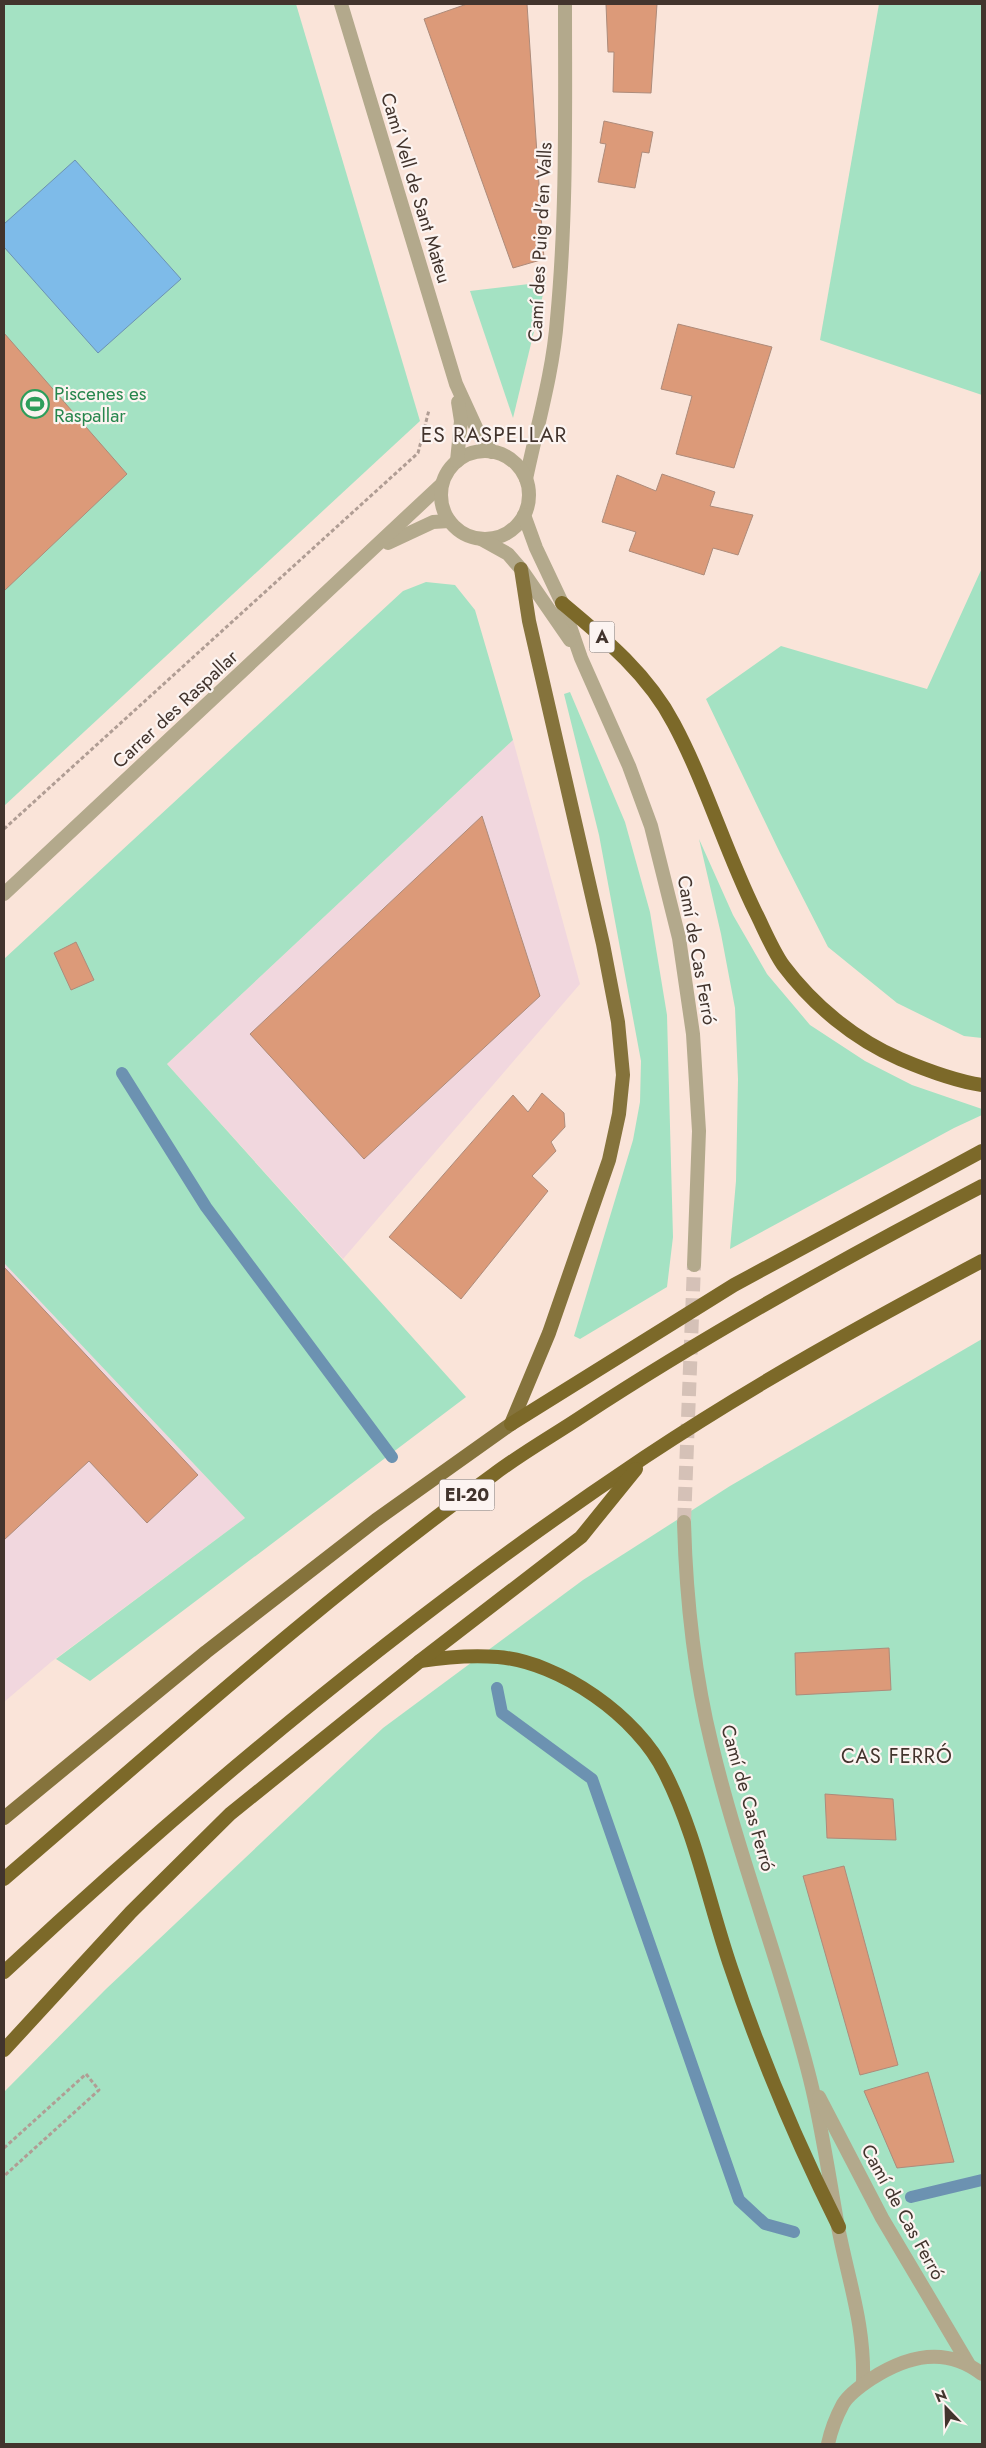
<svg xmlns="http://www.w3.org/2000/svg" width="986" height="2448" viewBox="0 0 986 2448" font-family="Jost,sans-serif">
<rect width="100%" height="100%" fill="#fae4d9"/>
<g fill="#f1d7de">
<path d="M513,740L580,984L343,1259L167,1064Z"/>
<path d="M4,1263L245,1518L51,1662L4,1702Z"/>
</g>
<g fill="#a4e2c3">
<path d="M4,4H296L420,421L4,806Z"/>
<path d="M879,4H982V395L820,340Z"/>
<path d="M546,282L513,418L470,291Z"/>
<path d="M982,568V1038L964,1036L897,1003L828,947L780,853L706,699L781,646L927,689Z"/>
<path d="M426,582L455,585L475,610L513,740L167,1064L466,1397L90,1681L56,1659L245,1518L4,1263V959L403,591Z"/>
<path d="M570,692L625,822L650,912L667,1015L673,1237L667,1287L580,1339L574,1336L633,1140L640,1102L641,1061L599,835L564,694Z"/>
<path d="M699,839L733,915L767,974L810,1025L865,1061L912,1085L982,1109V1115L954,1128L730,1249L736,1181L738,1079L735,1008L721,934Z"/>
<path d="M982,1339V2444H4V2092L106,1989L383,1728L583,1580L730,1486Z"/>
</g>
<path fill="#7ebbe9" stroke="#6c92b1" d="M75,160L181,279L98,353L4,247V224Z"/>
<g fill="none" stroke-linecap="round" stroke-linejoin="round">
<g stroke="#6c92b1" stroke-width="12">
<path d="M122,1073L206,1207L392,1457"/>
<path d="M497,1688L502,1713L592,1779L739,2200L765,2224L794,2232"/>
<path d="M911,2197L982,2180"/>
</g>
</g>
<g fill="#dc9a79" stroke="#ad8b7a">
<path d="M467,4H527L544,259L513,268L424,19Z"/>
<path d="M606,4H657L651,93L613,92L614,52H608Z"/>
<path d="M604,121L653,132L649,153L642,152L635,188L598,182L606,144L600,143Z"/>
<path d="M678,324L772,347L734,468L676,454L692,396L661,389Z"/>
<path d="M4,333L127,474L4,591Z"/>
<path d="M662,474L715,492L710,506L753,515L738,555L713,548L704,575L629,551L636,532L602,522L617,475L656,491Z"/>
<path d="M482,816L540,996L364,1159L250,1034Z"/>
<path d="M76,942L94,980L71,990L54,953Z"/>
<path d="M542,1093L564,1113L565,1127L551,1142L556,1151L532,1176L548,1191L461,1299L389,1237L513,1095L528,1112Z"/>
<path d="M4,1267L198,1475L147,1523L89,1461L4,1540Z"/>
<path d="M889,1648L891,1690L796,1695L795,1653Z"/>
<path d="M825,1794L893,1799L896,1840L827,1838Z"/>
<path d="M844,1866L898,2065L860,2075L803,1876Z"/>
<path d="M928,2072L954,2162L897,2168L864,2091Z"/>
</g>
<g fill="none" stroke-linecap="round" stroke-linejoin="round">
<path stroke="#d5c1b7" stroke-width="14" stroke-dasharray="14 7" stroke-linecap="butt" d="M684,1522L694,1265"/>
<g stroke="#b09d94" stroke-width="3" stroke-dasharray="4 2.5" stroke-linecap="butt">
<path d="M4,829L418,453L429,410"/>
<path d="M4,2148L86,2074L99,2090L4,2176"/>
</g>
<g stroke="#b3a98c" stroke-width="14">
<path d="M526,479C537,426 553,373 557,319C567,214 565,109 565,4"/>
<path d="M388,543L433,522L449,521"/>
<path d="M4,894L442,484"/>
</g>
<g stroke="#b3a98c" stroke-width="14">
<path d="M341,4L456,384L478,432L492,452"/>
<circle cx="485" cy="495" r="44"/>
<path d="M457,461L461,421L458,402"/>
<path d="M524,515L536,548L562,603L581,658L629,766L651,826L679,938L693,1034L699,1131L694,1265"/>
<path d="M481,539L508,554L521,569L570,640"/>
<path d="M684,1522C686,1597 694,1673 712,1746C739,1858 782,1967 810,2079C822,2127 829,2177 838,2227C849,2283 865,2325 863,2384"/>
<path d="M819,2097L882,2218L968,2363"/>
<path d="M828,2444C831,2430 836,2417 843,2404C849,2394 862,2385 871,2379C908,2355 946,2346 982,2374"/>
</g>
<path stroke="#85733c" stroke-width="14" d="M4,1818L206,1652L376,1520L511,1424L549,1333L609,1160L619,1114L623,1075L618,1022L603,944L529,621L521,569"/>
<g stroke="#7c6929" stroke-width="14">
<path d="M562,603C604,638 648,674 674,724C706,784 725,850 755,911C764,929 772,949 783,965C813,1005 854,1039 900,1059C926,1070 954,1081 982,1085"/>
<path d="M511,1424L734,1285L982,1151"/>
<path d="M420,1661C446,1657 472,1655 498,1657C560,1662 638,1717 665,1773C696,1834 709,1904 731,1968C761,2058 797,2143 839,2227"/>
<path d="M4,1879C164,1742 322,1599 493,1475C522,1453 554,1435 584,1415C712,1331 846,1257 982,1186"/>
<path d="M4,1972C204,1786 417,1609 645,1457C753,1385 867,1322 982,1261"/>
<path d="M4,2050L131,1912L230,1814L420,1661L581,1537L636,1469"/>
</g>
</g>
<defs>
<symbol id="stadium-ring" viewBox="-11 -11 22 22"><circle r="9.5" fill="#fcf4f1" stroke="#2e9e5b" stroke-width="1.5"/><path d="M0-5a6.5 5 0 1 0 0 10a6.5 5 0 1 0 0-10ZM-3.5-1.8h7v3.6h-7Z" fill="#2e9e5b"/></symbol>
</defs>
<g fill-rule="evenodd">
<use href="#stadium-ring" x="19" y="388" width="32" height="32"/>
</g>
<g text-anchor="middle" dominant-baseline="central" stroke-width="4.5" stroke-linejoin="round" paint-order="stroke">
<g fill="#fcf4f1" stroke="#7a6e68" stroke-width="1">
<rect x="589.5" y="621.5" width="25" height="31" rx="4"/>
<rect x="439.5" y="1479.5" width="55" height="31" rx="4"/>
</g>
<g font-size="18" font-weight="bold" fill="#42342d">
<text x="602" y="637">A</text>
<text x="467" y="1495">EI-20</text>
</g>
<g font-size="19" fill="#42342d" stroke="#fcf4f1">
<text transform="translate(416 188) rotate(73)">Camí Vell de Sant Mateu</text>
<text transform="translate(540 242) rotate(-87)">Camí des Puig d'en Valls</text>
<text transform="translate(175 709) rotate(-43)">Carrer des Raspallar</text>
<text transform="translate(697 950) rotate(80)">Camí de Cas Ferró</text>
<text transform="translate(748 1798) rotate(74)">Camí de Cas Ferró</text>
<text transform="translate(903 2212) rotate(61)">Camí de Cas Ferró</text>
</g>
<g font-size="19" fill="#27864d" stroke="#fcf4f1" text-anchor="start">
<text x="54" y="393">Piscenes es<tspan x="54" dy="22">Raspallar</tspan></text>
</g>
<g font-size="20" letter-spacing="1" fill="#42342d" stroke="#fcf4f1">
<text x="897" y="1756">CAS FERRÓ</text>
</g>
<g font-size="21" letter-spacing="1" fill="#42342d" stroke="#fcf4f1">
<text x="494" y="435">ES RASPELLAR</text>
</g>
</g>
<rect width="986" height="2448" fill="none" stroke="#42342d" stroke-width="10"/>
<g transform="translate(946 2408) rotate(337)" stroke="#fcf4f1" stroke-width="4" paint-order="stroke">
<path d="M0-4L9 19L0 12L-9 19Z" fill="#42342d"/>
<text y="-8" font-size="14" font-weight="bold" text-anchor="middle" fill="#42342d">N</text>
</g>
</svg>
